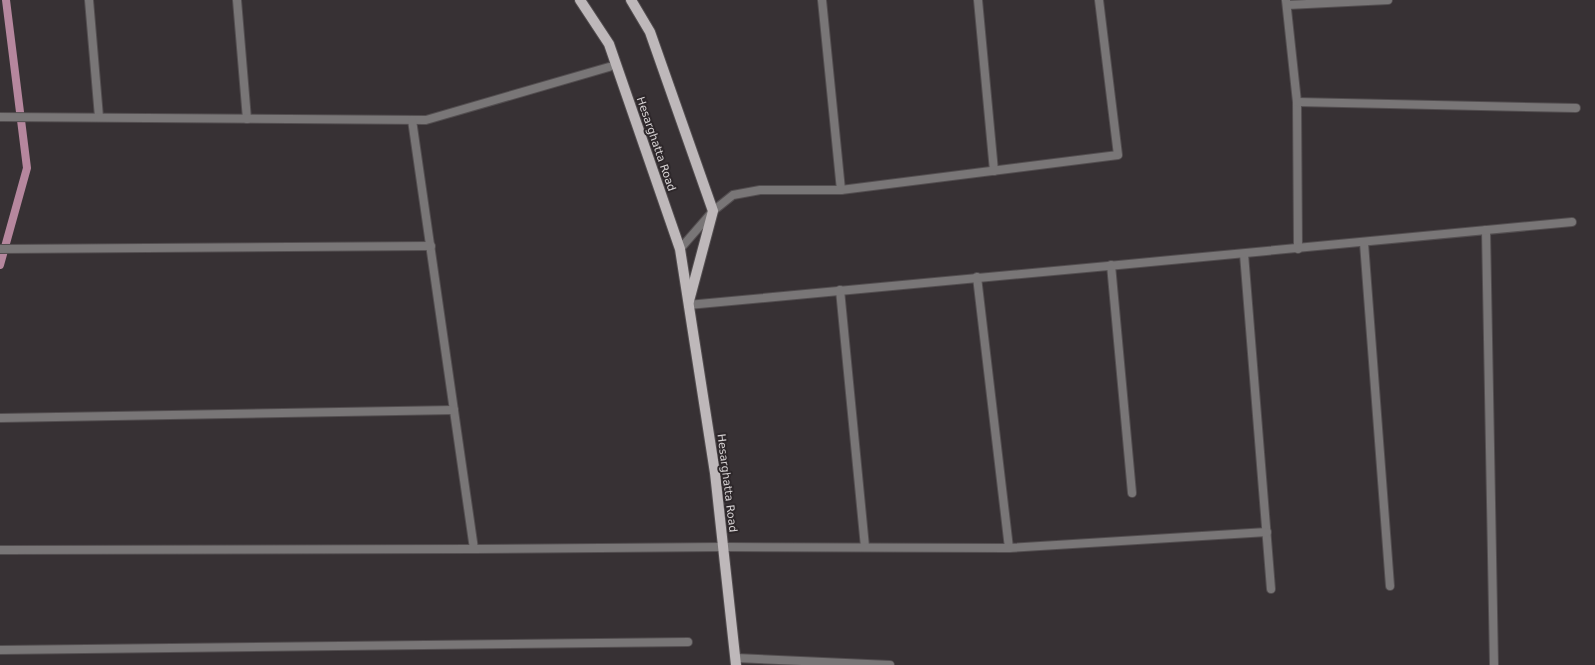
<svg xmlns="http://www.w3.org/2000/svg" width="1595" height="665" viewBox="0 0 1595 665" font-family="'DejaVu Sans',sans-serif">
<rect width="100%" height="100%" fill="#373134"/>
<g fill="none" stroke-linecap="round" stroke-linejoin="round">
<path stroke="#b6879e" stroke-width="8" d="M0,265L27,168L6,0"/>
<defs>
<g id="minor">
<path d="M89,0L99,117"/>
<path d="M237,0L247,119"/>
<path d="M822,0L841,190"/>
<path d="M978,0L994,171"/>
<path d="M1286,0L1297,102L1298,249"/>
<path d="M1287,5L1388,0"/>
<path d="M1297,102L1576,108"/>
<path d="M0,117L426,120L609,67"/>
<path d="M412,120L474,549"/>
<path d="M1486,230L1494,665"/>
<path d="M1364,243L1390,586"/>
<path d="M0,249L431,246"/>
<path d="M680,249L713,211L733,195L760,190H841L1118,155L1099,0"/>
<path d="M1244,254L1271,589"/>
<path d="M1111,265L1132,493"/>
<path d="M977,277L1009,548"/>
<path d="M840,290L865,547"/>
<path d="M688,305C983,277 1277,251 1572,222"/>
<path d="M0,418L454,410"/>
<path d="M0,550L474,549L723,547L1009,548L1267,532"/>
<path d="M0,650L688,642"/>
<path d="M736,658L890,665"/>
</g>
<g id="primary">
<path d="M580,0L609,44L680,249L715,473L736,665"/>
<path d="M631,0L650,32L713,211L689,301"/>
</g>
</defs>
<use href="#minor" stroke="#534e50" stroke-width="10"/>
<use href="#primary" stroke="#534e50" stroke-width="12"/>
<use href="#minor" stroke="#797677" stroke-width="8"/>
<use href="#primary" stroke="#beb8ba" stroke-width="10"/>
</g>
<g text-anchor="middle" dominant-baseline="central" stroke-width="4" stroke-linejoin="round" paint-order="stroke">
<g font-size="11" fill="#d5d1d2" stroke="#2d272a">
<text transform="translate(656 144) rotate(71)">Hesarghatta Road</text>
<text transform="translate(727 483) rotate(83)">Hesarghatta Road</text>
</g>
</g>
</svg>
